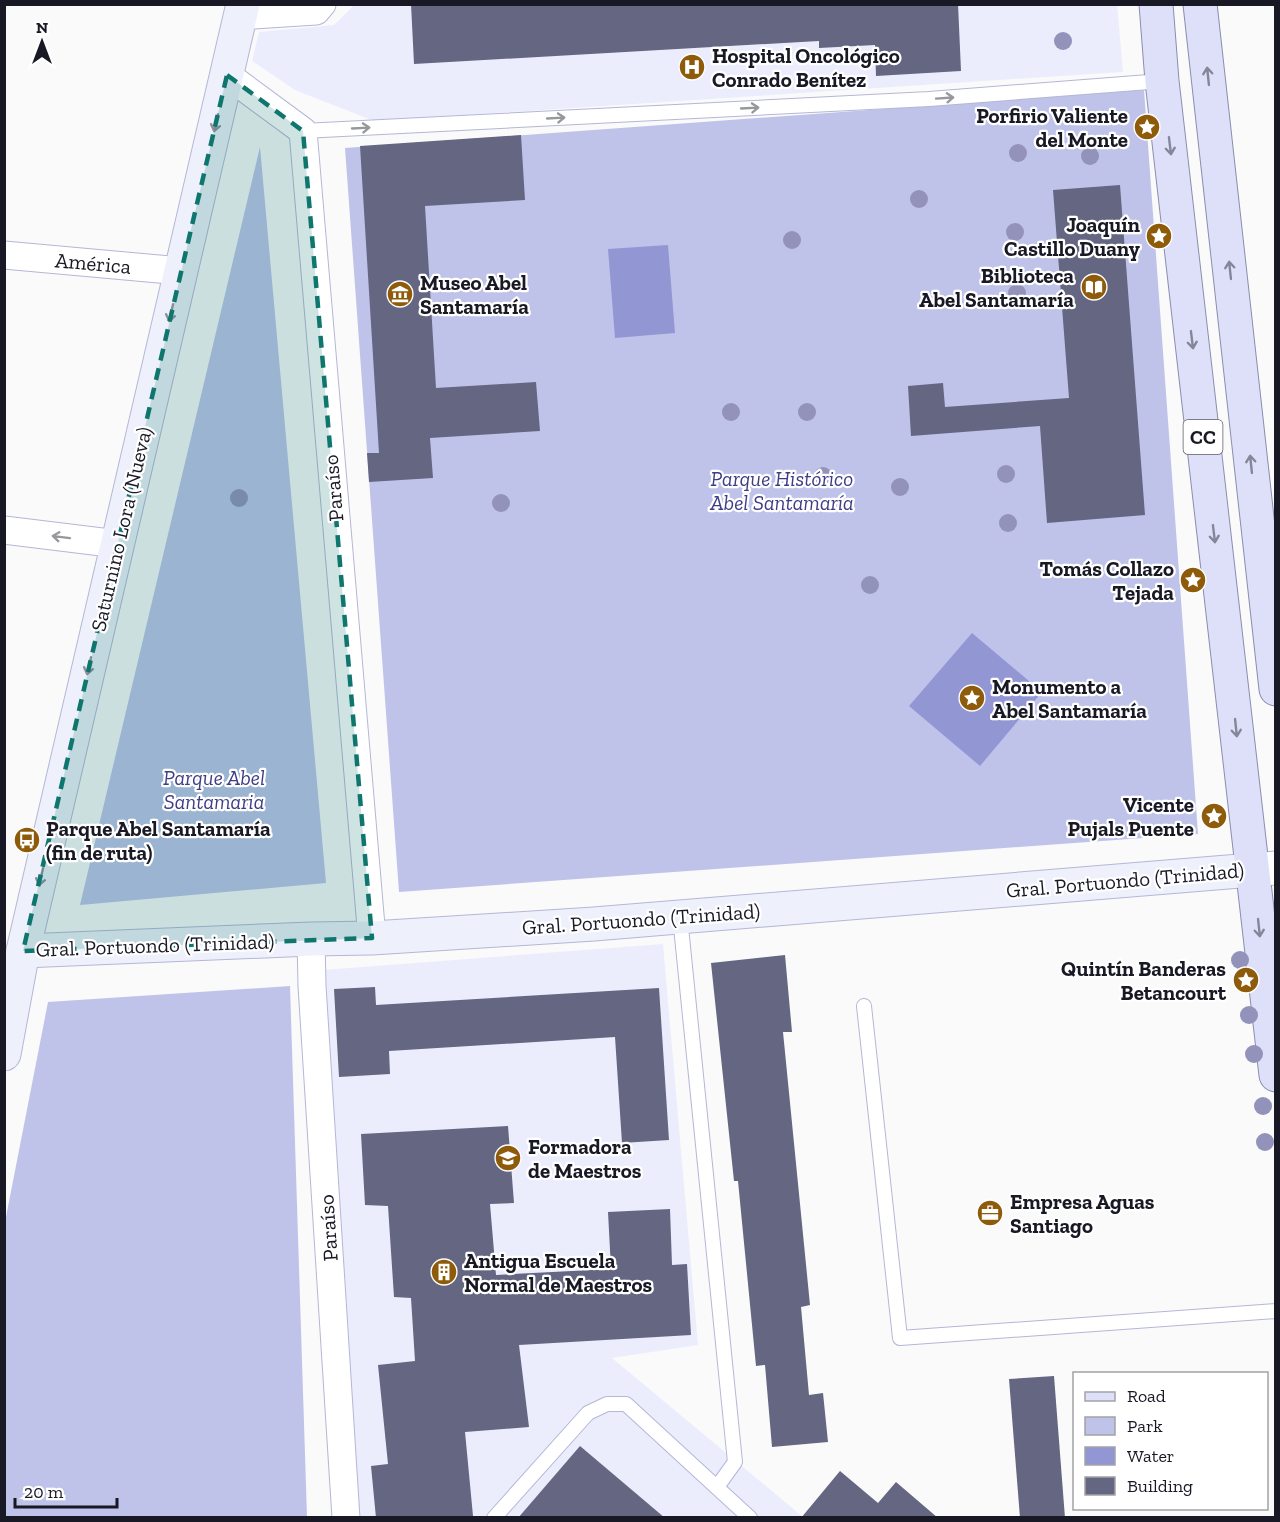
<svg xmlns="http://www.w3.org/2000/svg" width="1280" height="1522" viewBox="0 0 1280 1522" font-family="'Zilla Slab',serif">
<rect width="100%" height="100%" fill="#fafafa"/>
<g fill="#ebedfd">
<path d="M1117,4L1123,72L374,121L295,90L252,61L259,32L334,25L354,5Z"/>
<path d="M663,944L698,1345L612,1358L803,1517H356L323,970Z"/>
</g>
<g fill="#bfc3ea">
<path d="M1144,90L1198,834L399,892L345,148Z"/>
<path d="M260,147L326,883L80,905Z"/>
<path d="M290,986L307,1517H5V1222L48,1002Z"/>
</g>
<g fill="#9297d3">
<path d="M668,245L675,333L615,338L608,249Z"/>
<path d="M972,633L1042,692L980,766L909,706Z"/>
</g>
<g fill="#646682">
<path d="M411,4H958L961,71L876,76L875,45L819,48V41L414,64Z"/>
<path d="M521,135L525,200L425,206L436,388L536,382L540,431L430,438L433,478L369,482L367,453H379L360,146Z"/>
<path d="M1120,185L1145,515L1047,523L1040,426L911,436L908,386L943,383L945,407L1069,398L1053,190Z"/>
<path d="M785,955L792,1032H783L810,1305L801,1307L809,1395L823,1393L828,1442L772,1447L765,1365L756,1366L738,1181H734L711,963Z"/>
<path d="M375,987L376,1005L659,988L669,1140L622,1143L615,1037L389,1051L390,1074L339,1077L334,989Z"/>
<path d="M508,1126L514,1203L490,1204L496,1275L611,1269L608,1212L670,1209L672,1265L687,1264L691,1335L519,1345L529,1427L465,1432L473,1516L376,1518L371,1466L388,1464L378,1365L415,1361L411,1298L394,1297L388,1206L365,1205L361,1134Z"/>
<path d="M1054,1376L1065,1518H1020L1009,1379Z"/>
<path d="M580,1446L665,1518H518Z"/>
<path d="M840,1471L878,1503L896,1482L938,1518H801Z"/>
</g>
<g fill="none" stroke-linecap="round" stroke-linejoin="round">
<defs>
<g id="service">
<path d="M303,131L929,99L1162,81"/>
<path d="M680,917L735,1462L717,1487"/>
<path d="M864,1006L900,1338L1276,1311"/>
<path d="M494,1518L588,1413L607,1404H626L750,1518"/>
</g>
<g id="minor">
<path d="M240,16L316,11L322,4"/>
<path d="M227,75L303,131L372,938"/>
<path d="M4,255L181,271"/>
<path d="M4,530L118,544"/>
<path d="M311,939L312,986L346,1518"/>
</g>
<path id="tertiary" d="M1252,870L1276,868"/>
<g id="secondary">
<path d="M23,951L311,939L372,938L594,924L1252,870"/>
<path d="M4,1054L23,951L243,4"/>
</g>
<g id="primary">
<path d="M1156,4L1162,81L1276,1075"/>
<path d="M1200,4L1276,689"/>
</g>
</defs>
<use href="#service" stroke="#b4b7d5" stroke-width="16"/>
<use href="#minor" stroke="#b4b7d5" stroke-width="29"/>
<use href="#tertiary" stroke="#b4b7d5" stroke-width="35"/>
<use href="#secondary" stroke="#b4b7d5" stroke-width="35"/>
<use href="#primary" stroke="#8a8dac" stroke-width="35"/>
<use href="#service" stroke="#fff" stroke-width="14"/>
<use href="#minor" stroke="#fff" stroke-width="27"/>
<use href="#tertiary" stroke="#fff" stroke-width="33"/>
<use href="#secondary" stroke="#eef0fc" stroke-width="33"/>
<use href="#primary" stroke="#dee0fa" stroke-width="33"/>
</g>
<g fill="#9392ba">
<circle cx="1063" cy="41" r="9"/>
<circle cx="1018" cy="153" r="9"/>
<circle cx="1090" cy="156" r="9"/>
<circle cx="919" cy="199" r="9"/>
<circle cx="1015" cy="232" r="9"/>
<circle cx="792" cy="240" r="9"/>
<circle cx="1017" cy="293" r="9"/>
<circle cx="731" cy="412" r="9"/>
<circle cx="807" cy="412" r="9"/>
<circle cx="1006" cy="474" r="9"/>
<circle cx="823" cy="476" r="9"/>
<circle cx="900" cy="487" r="9"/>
<circle cx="239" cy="498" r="9"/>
<circle cx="501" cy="503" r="9"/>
<circle cx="1008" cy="523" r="9"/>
<circle cx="870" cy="585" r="9"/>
<circle cx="1240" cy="960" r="9"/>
<circle cx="1249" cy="1015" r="9"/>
<circle cx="1254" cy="1054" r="9"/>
<circle cx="1263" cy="1106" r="9"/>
<circle cx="1265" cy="1142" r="9"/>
</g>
<defs><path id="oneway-shaft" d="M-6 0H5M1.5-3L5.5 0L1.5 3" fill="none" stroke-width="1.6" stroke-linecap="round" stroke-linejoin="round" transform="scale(1.5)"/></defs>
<g stroke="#85869a">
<use href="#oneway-shaft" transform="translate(1208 76) rotate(-96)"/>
<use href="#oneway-shaft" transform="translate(1170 146) rotate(83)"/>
<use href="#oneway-shaft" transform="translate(1230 270) rotate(-96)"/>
<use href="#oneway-shaft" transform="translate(1192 340) rotate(83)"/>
<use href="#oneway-shaft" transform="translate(1251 464) rotate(-96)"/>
<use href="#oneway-shaft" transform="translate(1214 534) rotate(83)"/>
<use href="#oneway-shaft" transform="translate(1236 728) rotate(84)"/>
<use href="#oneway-shaft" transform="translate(1259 928) rotate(84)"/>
</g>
<g stroke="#97989c">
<use href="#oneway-shaft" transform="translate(945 98) rotate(-4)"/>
<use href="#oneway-shaft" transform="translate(750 108) rotate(-3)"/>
<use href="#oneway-shaft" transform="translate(556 118) rotate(-3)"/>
<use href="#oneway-shaft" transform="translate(361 128) rotate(-3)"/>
<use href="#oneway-shaft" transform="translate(61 537) rotate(-173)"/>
</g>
<g stroke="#8e8f9b">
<use href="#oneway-shaft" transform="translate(216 123) rotate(103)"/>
<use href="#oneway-shaft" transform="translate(171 313) rotate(103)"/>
<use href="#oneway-shaft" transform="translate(89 666) rotate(103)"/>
<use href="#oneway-shaft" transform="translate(41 877) rotate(103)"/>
</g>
<path fill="#0f766e" fill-opacity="0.2" stroke="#0f766e" stroke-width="4.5" stroke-dasharray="12 8" stroke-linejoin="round" d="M227,75L303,131L372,938L23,951Z"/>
<defs>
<symbol id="hospital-disc" viewBox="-11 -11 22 22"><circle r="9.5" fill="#8e5b0a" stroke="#fff"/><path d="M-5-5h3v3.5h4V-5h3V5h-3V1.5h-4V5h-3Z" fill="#fff"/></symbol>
<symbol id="sight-disc" viewBox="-11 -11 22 22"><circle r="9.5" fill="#8e5b0a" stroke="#fff"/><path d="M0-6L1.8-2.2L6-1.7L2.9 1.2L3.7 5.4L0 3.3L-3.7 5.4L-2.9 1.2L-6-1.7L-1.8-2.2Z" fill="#fff"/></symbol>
<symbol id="library-disc" viewBox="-11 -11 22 22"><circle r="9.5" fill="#8e5b0a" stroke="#fff"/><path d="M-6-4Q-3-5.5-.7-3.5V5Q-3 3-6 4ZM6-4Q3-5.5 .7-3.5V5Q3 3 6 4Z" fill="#fff"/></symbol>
<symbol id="museum-disc" viewBox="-11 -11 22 22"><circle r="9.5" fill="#8e5b0a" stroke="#fff"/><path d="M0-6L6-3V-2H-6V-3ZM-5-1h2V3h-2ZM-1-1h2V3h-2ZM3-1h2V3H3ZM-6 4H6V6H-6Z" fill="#fff"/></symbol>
<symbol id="bus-disc" viewBox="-11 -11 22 22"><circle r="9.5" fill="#8e5b0a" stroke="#fff"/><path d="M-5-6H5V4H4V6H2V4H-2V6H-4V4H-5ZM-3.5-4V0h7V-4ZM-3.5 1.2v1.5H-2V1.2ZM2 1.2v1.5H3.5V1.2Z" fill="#fff"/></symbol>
<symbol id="university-disc" viewBox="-11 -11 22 22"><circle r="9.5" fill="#8e5b0a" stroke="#fff"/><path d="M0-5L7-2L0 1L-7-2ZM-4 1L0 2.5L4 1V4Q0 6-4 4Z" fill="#fff"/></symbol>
<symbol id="office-disc" viewBox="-11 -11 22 22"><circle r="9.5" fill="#8e5b0a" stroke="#fff"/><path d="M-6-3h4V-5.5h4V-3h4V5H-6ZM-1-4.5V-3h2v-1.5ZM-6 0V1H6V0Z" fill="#fff"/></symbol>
<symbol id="building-disc" viewBox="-11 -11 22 22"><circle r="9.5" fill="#8e5b0a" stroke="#fff"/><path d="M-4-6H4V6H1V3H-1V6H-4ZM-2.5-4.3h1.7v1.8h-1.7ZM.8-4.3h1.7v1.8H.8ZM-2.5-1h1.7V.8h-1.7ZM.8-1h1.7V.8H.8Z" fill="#fff"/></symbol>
</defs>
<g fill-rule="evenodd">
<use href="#hospital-disc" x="677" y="52" width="30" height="30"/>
<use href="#sight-disc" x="1132" y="112" width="30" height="30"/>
<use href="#sight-disc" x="1144" y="221" width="30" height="30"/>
<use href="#library-disc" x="1079" y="272" width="30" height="30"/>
<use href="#museum-disc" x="385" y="279" width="30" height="30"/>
<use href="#sight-disc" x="1178" y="565" width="30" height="30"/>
<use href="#sight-disc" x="957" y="683" width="30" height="30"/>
<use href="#sight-disc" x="1199" y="801" width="30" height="30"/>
<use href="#bus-disc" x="12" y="825" width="30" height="30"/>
<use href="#sight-disc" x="1231" y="965" width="30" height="30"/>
<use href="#university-disc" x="493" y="1143" width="30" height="30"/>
<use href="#office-disc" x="975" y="1198" width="30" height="30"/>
<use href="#building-disc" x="429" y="1257" width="30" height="30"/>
</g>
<g text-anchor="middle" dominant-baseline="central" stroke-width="4.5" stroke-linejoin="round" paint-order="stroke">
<rect fill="#fff" stroke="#5d5e66" stroke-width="1.5" x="1183.5" y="420" width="39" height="34" rx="4.5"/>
<g font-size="20" font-weight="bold" fill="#181924">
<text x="1203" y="437">CC</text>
</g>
<g font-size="21" font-weight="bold" fill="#181924" stroke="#fff" text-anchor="start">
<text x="712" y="55">Hospital Oncológico<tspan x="712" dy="24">Conrado Benítez</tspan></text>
<text x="1128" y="115" text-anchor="end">Porfirio Valiente<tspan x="1128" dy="24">del Monte</tspan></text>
<text x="1140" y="224" text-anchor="end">Joaquín<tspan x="1140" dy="24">Castillo Duany</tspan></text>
<text x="1074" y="275" text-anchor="end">Biblioteca<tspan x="1074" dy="24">Abel Santamaría</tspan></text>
<text x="420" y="282">Museo Abel<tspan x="420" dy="24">Santamaría</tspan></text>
<text x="1174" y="568" text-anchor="end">Tomás Collazo<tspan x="1174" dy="24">Tejada</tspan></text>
<text x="992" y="686">Monumento a<tspan x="992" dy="24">Abel Santamaría</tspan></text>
<text x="1194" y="804" text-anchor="end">Vicente<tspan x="1194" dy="24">Pujals Puente</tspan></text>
<text x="46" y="828">Parque Abel Santamaría<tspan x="46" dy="24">(fin de ruta)</tspan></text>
<text x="1226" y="968" text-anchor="end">Quintín Banderas<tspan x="1226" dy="24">Betancourt</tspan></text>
<text x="528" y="1146">Formadora<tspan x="528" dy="24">de Maestros</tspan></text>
<text x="1010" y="1201">Empresa Aguas<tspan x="1010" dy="24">Santiago</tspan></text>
<text x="464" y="1260">Antigua Escuela<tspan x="464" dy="24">Normal de Maestros</tspan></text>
</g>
<g font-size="21" fill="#181924" stroke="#fff">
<text transform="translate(93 263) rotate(5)">América</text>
<text transform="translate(333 488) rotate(-95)">Paraíso</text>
<text transform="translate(121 529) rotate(-77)">Saturnino Lora (Nueva)</text>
<text transform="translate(1125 880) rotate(-5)">Gral. Portuondo (Trinidad)</text>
<text transform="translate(641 919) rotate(-4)">Gral. Portuondo (Trinidad)</text>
<text transform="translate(155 945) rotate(-2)">Gral. Portuondo (Trinidad)</text>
<text transform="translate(328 1228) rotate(-94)">Paraíso</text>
</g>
<g font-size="21" font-style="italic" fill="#3f3d86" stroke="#fff">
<text x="782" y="478">Parque Histórico<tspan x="782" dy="24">Abel Santamaría</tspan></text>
<text x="214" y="777">Parque Abel<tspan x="214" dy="24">Santamaria</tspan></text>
</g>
</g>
<rect width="1280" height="1522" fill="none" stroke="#181924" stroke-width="12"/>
<rect x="1073" y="1372" width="195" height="138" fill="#ffffff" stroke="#a3a3a7" stroke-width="1.5"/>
<rect x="1085" y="1392" width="30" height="9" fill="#dee0fa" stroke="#a3a3a7" stroke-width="1.5"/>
<text x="1127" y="1402" font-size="18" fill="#181924">Road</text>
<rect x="1085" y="1417" width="30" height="18" fill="#bfc3ea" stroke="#a3a3a7" stroke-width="1.5"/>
<text x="1127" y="1432" font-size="18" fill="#181924">Park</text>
<rect x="1085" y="1447" width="30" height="18" fill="#9297d3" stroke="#a3a3a7" stroke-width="1.5"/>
<text x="1127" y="1462" font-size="18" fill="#181924">Water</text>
<rect x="1085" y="1477" width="30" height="18" fill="#646682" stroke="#a3a3a7" stroke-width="1.5"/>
<text x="1127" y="1492" font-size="18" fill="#181924">Building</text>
<g transform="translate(42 42)" stroke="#ffffff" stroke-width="4.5" paint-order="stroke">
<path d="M0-4.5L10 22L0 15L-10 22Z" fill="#181924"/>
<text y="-9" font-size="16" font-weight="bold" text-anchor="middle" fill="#181924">N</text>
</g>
<path d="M15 1498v9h102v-9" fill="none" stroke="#181924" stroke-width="3"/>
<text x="24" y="1498" font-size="18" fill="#181924" stroke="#ffffff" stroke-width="4.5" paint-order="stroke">20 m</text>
</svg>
